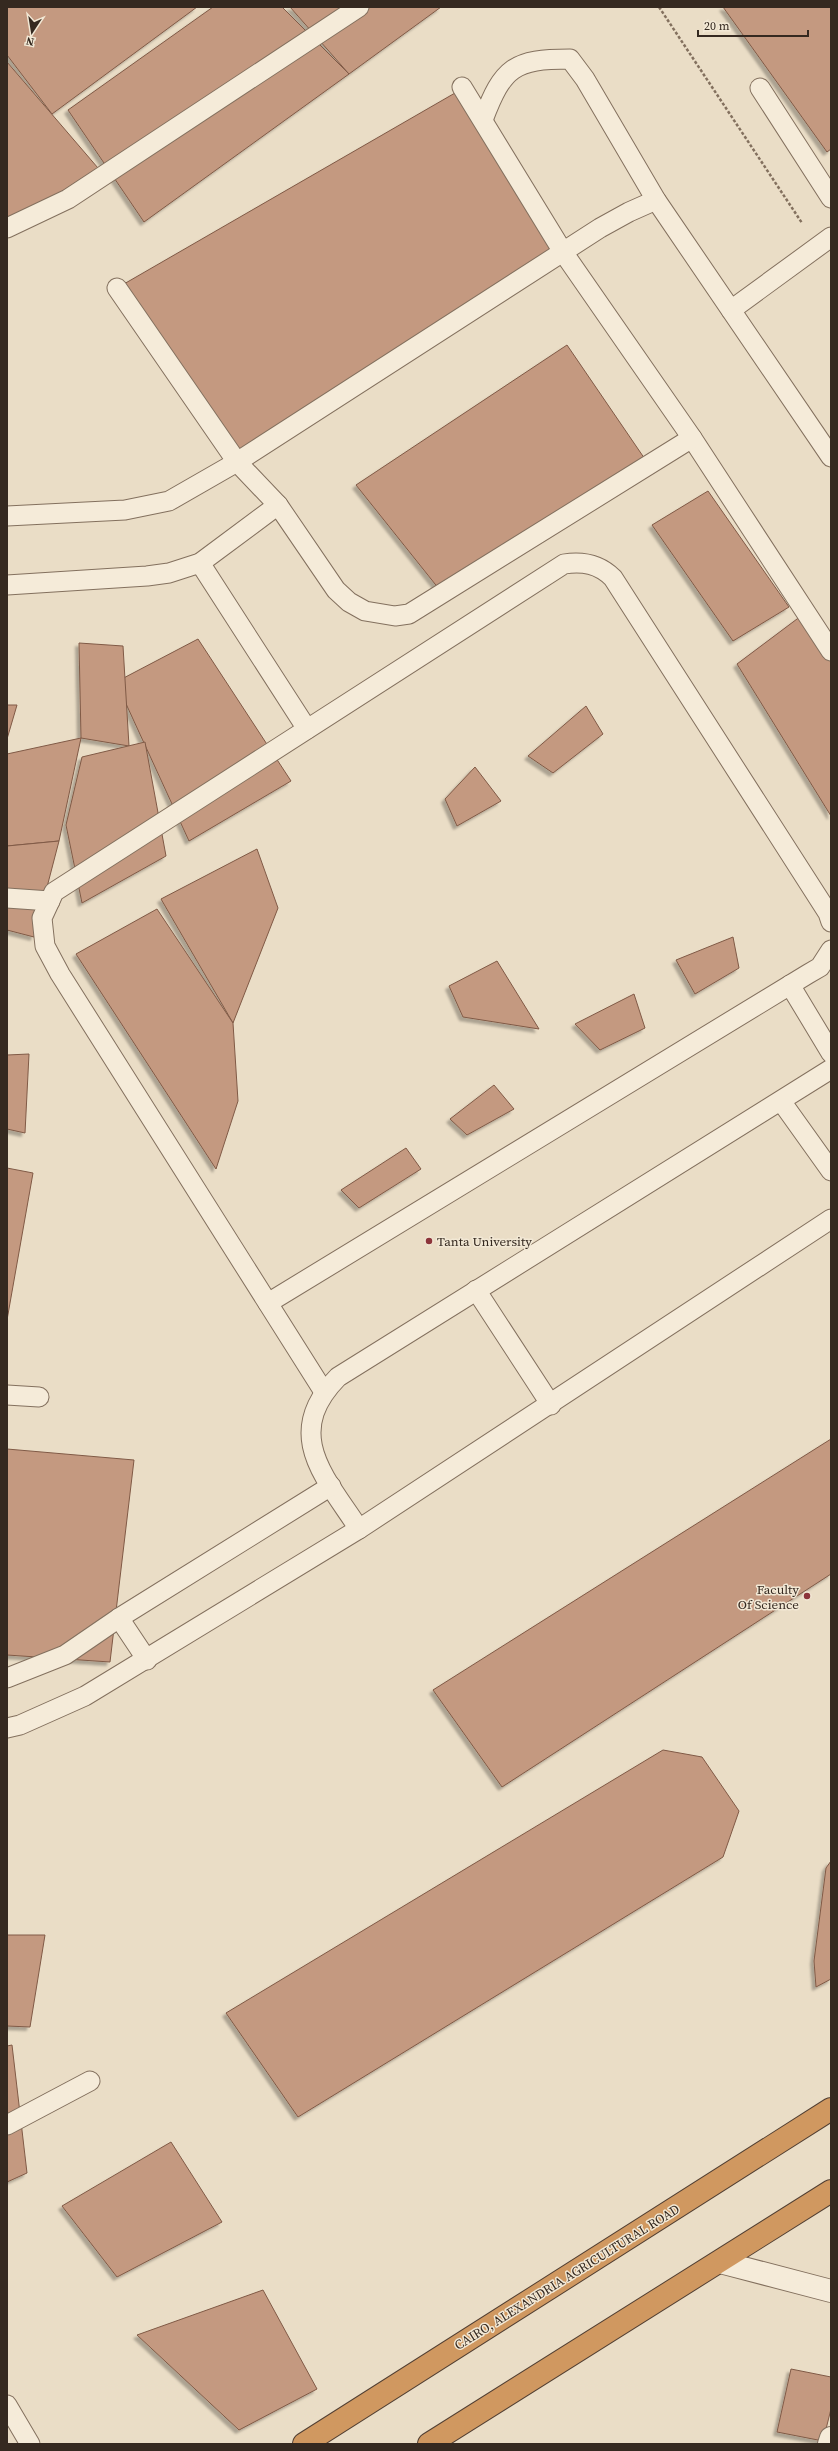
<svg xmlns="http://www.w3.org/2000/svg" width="838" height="2451" viewBox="0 0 838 2451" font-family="'Source Serif 4',serif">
<defs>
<filter id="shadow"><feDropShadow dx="-3.5" dy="3.5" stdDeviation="1" flood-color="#0004"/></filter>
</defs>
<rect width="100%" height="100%" fill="#eaddc6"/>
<g fill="#c49980" stroke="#805a46" filter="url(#shadow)">
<path d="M7,7H197L52,114L7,55Z"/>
<path d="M213,7H282L349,74L144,222L68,110Z"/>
<path d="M290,7H441L349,74Z"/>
<path d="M723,7H831V149L827,152Z"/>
<path d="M7,62L98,168L7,227Z"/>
<path d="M455,93L559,253L237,462L117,288Z"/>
<path d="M567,345L649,465L443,594L356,485Z"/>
<path d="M708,491L789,607L733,641L652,525Z"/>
<path d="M801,616L831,661V816L737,664Z"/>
<path d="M198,639L291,781L189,841L116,682Z"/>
<path d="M79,643L123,646L129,746L81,738Z"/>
<path d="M7,705H17L7,739Z"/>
<path d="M586,706L603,734L553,773L528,756Z"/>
<path d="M81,738L59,841L7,846V754Z"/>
<path d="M145,742L166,856L82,903L66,825L82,757Z"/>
<path d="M475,767L501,801L457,826L445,799Z"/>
<path d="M59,841L34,937L7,930V846Z"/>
<path d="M257,849L278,908L233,1023L161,899Z"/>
<path d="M157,909L233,1023L238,1101L216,1169L76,954Z"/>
<path d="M733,937L739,968L695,994L676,960Z"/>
<path d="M497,961L539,1029L463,1017L449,986Z"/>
<path d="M634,994L645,1028L600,1050L575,1024Z"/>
<path d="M29,1054L25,1133L7,1129V1055Z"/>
<path d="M494,1085L514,1109L467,1135L450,1119Z"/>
<path d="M406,1148L421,1169L359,1208L341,1190Z"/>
<path d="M7,1168L33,1173L7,1320Z"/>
<path d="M831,1439V1574L502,1787L433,1690Z"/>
<path d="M7,1449L134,1460L110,1662L7,1655Z"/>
<path d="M663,1750L702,1757L739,1811L723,1857L298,2117L226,2013Z"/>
<path d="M831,1861V1979L816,1987L814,1961L826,1868Z"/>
<path d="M7,1935H45L30,2027L7,2026Z"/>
<path d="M12,2045L27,2173L7,2182V2046Z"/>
<path d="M171,2142L222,2222L117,2277L62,2206Z"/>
<path d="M263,2290L317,2389L239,2430L137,2335Z"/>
<path d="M791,2369L831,2377V2409L823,2441L777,2432Z"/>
</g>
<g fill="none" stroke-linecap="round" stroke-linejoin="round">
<defs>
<g id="lane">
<path d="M462,87L563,252L692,438L831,651"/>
<path d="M760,88L831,198"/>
<path d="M483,120C503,67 514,59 570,59L585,79L656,200L831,457"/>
<path d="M7,228L68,199L359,7"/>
<path d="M117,288L237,462L278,505L336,590L349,602L365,611L395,616L409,614L692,438"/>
<path d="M731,310L831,237"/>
<path d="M7,516L125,510L169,501L237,462L600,228L629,212L656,200"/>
<path d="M200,563L307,729"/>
<path d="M7,585L147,576L169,573L200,563L278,505"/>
<path d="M7,898L50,901"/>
<path d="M790,985L831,1053"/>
<path d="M781,1101L831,1171"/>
<path d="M476,1290L551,1405"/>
<path d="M268,1303L808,974L820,967L831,950"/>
<path d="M324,1392L60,974L45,946L42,918L54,892L564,564C583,561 599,564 613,578L828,913L831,922"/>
<path d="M7,1395L39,1397"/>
<path d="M359,1529C325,1477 282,1434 338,1377L831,1069"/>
<path d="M119,1618L147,1660"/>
<path d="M7,1678L65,1655L119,1618L331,1486"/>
<path d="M7,1728L20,1725L85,1696L359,1529L831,1219"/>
<path d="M7,2125L90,2081"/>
<path d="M7,2405L30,2444"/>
</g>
<g id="street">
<path d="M720,2262L831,2291"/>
<path d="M829,2444L831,2438"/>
</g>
<g id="highway">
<path d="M304,2444L831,2109"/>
<path d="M429,2444L831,2191"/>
</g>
</defs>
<use href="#lane" stroke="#83705e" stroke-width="21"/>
<use href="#street" stroke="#83705e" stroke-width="24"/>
<use href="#highway" stroke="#523f32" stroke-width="24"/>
<path stroke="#83705e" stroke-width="2.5" stroke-dasharray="3 2" stroke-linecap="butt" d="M659,7L802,223"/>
<use href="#lane" stroke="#f5ebd9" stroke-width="19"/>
<use href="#street" stroke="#f5ebd9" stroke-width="22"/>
<use href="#highway" stroke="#d09860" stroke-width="22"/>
</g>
<g fill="#8c343a" stroke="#f2e8d5" stroke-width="1.5">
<circle cx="429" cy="1241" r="4"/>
<circle cx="807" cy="1596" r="4"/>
</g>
<g text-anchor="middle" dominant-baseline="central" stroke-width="3" stroke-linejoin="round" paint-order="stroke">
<g font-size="13" fill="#352920" stroke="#f2e8d5" text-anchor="start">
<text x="437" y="1241">Tanta University</text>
<text x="799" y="1589" text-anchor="end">Faculty<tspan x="799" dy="15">Of Science</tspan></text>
</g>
<g font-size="13" fill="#352920" stroke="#f2e8d5">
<text transform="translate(567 2277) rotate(-32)">CAIRO, ALEXANDRIA AGRICULTURAL ROAD</text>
</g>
</g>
<rect width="838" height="2451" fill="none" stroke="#352920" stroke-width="16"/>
<g transform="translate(32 32) rotate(192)" stroke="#f2e8d5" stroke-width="3" paint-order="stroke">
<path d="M0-3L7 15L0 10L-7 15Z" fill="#352920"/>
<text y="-6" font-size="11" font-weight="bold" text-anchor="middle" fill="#352920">N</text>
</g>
<path d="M698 30v6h110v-6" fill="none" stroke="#352920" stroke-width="2"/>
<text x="704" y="30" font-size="12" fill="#352920" stroke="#f2e8d5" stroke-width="3" paint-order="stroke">20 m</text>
</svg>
